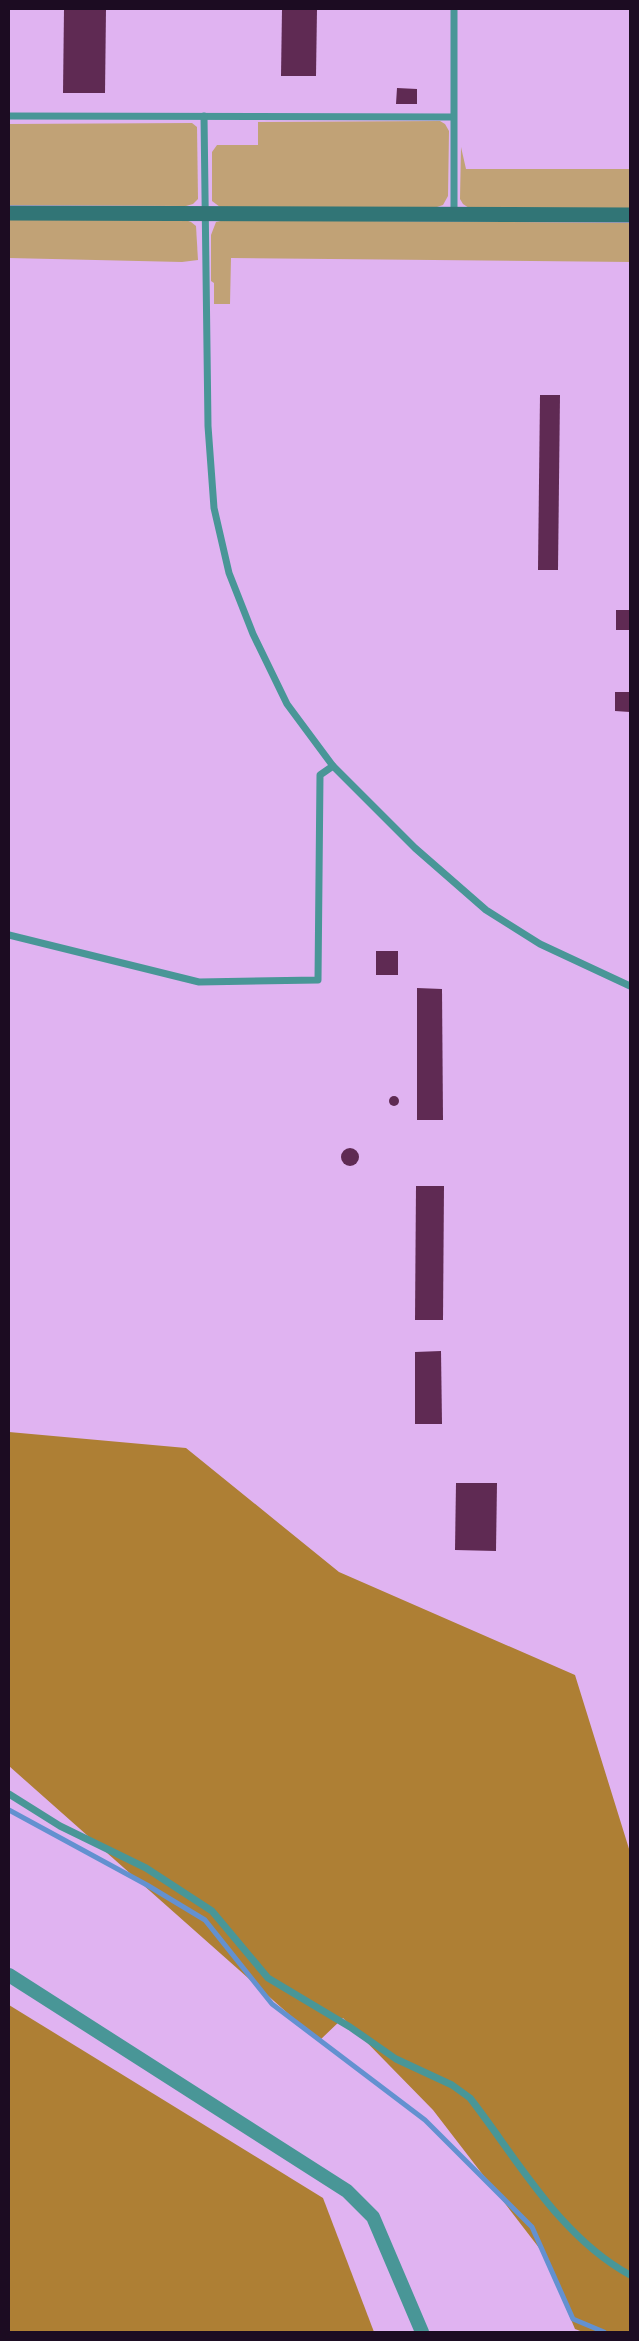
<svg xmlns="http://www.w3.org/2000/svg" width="639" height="2341" viewBox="0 0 639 2341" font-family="'Noto Sans',sans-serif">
<rect width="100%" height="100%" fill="#e0b3f1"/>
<g fill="#c1a276">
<path d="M440,121L445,124L449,131L448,196L443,205L437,207H220L212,201V152L217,145H258V122Z"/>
<path d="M192,123L197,127L198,199L193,204L186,206L9,205V124Z"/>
<path d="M461,147L466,169H630V208H469L463,204L460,199Z"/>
<path d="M9,219H183L191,222L196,226L198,260L182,262L9,258Z"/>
<path d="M225,220L630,223V262L231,258L230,304H214V283L211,281V235L216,222Z"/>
</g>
<g fill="#ae7f34">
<path d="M9,1432L186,1448L339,1572L575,1675L630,1852V2332H583L575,2329L543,2253L433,2110L343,2018L319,2041L9,1766Z"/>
<path d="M9,2005L323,2198L374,2332H9Z"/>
</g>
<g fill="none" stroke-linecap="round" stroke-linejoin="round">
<path stroke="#6391d0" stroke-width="5" d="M9,1810L147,1885L205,1920L272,2004L425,2120L532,2227L573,2319L604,2332"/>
</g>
<g fill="#5f2a53">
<path d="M64,9H106L105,93H63Z"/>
<path d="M282,9H317L316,76H281Z"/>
<path d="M397,88L417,89V104H396Z"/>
<path d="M540,395H560L558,570H538Z"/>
<rect x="616" y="610" width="14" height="20"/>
<path d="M615,692H630V712L615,711Z"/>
<rect x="376" y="951" width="22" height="24"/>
<path d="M417,988L442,989L443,1120H417Z"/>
<circle cx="394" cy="1101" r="5"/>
<circle cx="350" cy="1157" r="9"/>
<path d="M416,1186H444L443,1320H415Z"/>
<path d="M441,1351L442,1424H415V1352Z"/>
<path d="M456,1483H497L496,1551L455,1550Z"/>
</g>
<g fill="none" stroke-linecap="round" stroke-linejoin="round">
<g stroke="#499697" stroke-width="7">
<path d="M9,116L453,117"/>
<path d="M204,116L208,426L214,508L229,573L253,634L287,704L333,766L415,848L486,910L540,944L630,986"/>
<path d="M454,215V9"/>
<path d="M9,935L199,982L318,980L320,775L333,766"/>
<path d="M9,1794L60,1826L146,1868L212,1911L268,1978L350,2027L396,2059L452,2085L470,2098C518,2160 559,2236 630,2275"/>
</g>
<path stroke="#499697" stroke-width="14" d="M9,1975L347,2191L373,2217L422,2332"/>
<path stroke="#317576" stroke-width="15" d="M9,213L630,215"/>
</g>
<rect width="639" height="2341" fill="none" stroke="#1c0c22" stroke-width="20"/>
</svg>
